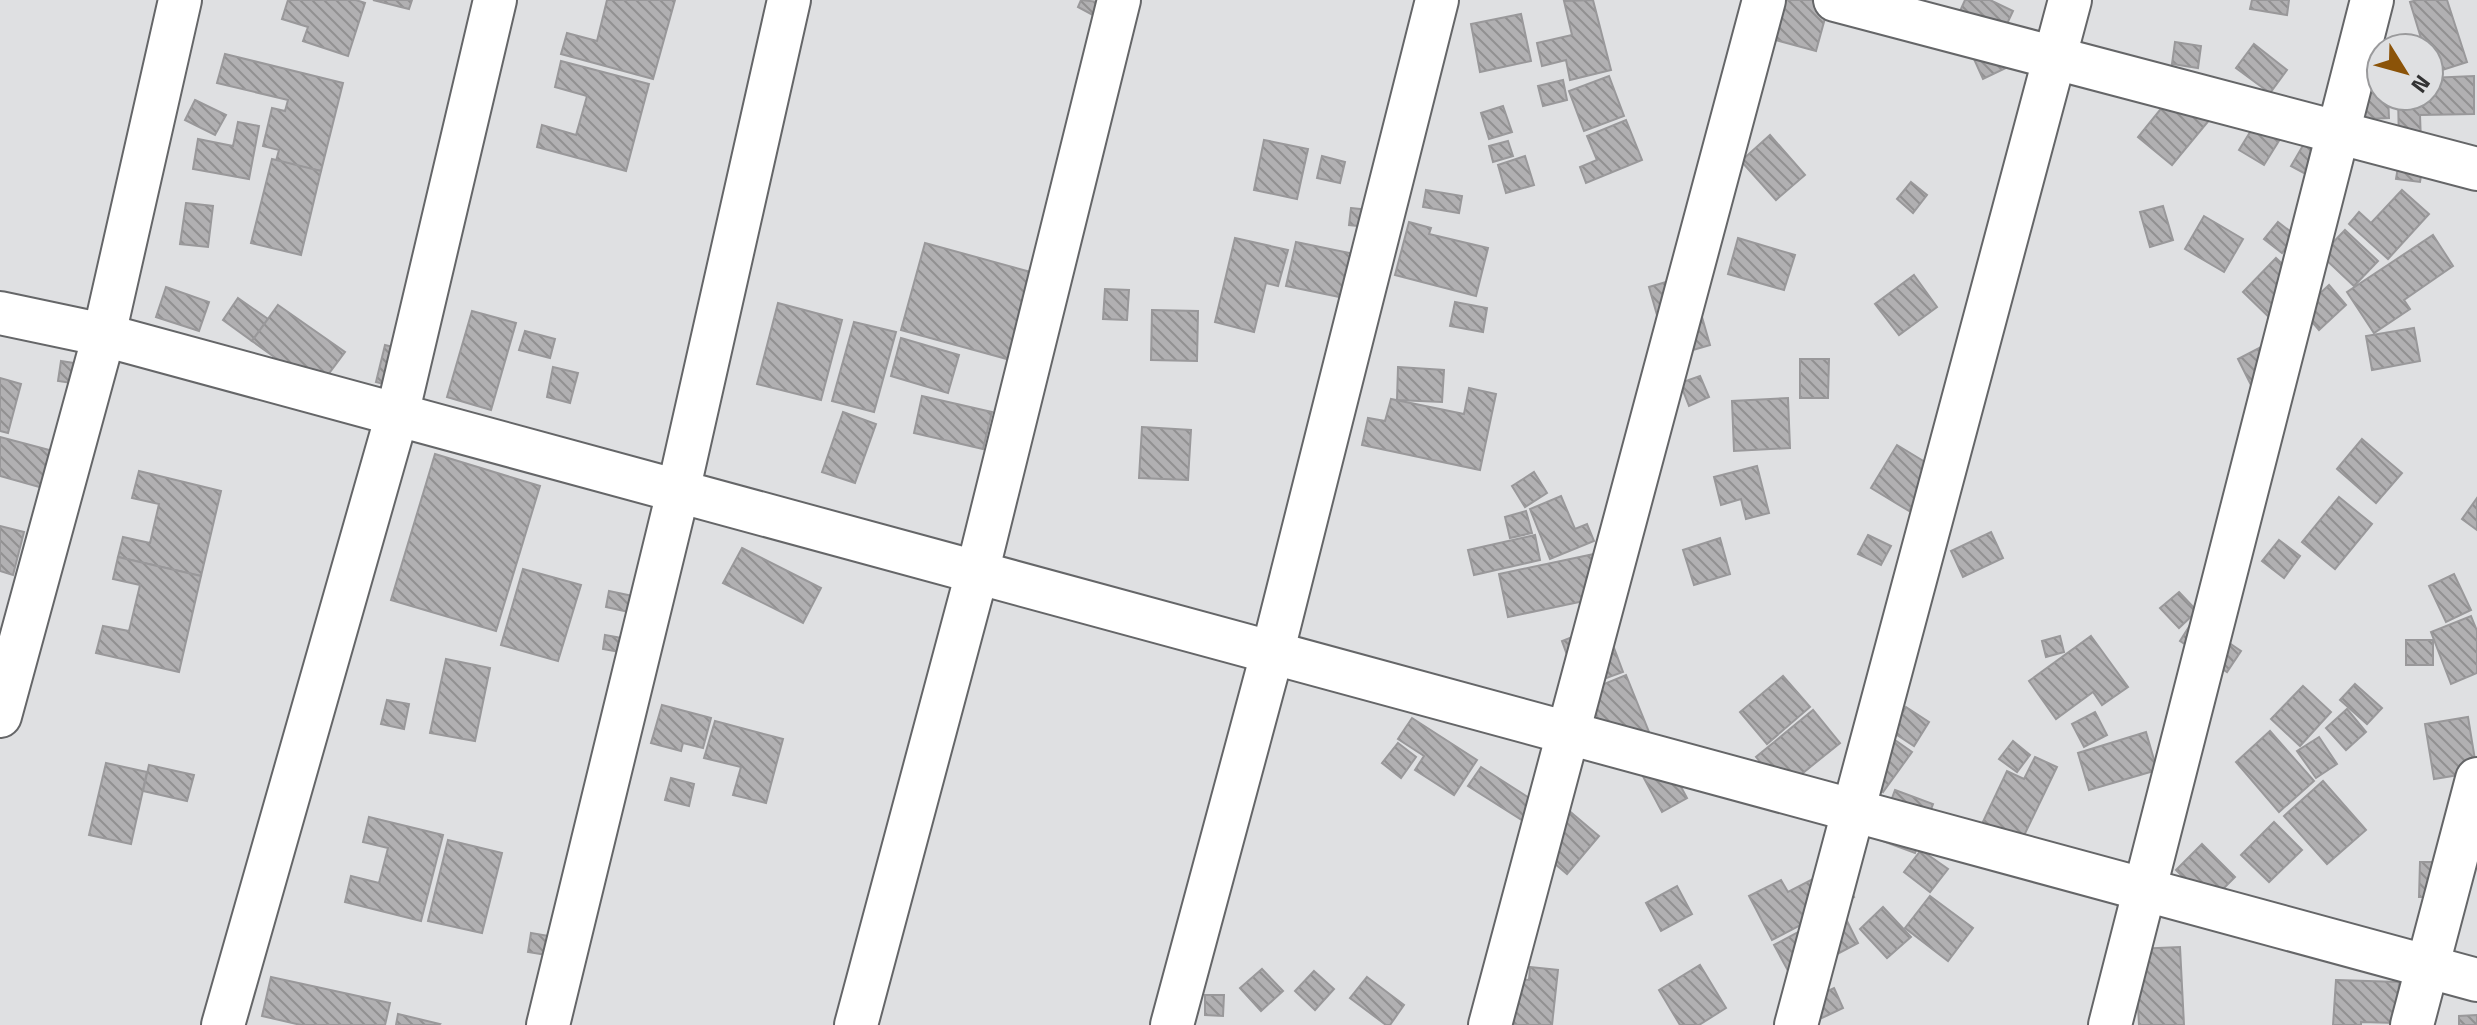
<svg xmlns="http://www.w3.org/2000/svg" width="2477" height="1025" viewBox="0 0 2477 1025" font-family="'Titillium Web',sans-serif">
<defs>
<pattern id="building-back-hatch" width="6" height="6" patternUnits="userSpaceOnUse" patternTransform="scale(2)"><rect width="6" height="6" fill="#b1b0b2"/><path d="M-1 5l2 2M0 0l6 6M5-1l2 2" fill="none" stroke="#919091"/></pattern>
</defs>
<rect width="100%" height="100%" fill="#dfe0e2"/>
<g fill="url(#building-back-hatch)" stroke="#99989a" stroke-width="2">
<path d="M288,0H356L365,3L348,56L303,41L308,27L282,19Z"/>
<path d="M373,0H412L409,9Z"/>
<path d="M607,0H675L653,79L561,54L567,33L597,41Z"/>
<path d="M1081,0L1099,2L1093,15L1078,7Z"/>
<path d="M1593,0L1611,70L1570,80L1566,60L1542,66L1537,43L1572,35L1564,1Z"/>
<path d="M1782,0H1830L1816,51L1772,39Z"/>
<path d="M1965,0H1990L2013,11L1999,41L1956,20Z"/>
<path d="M2252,0H2289L2287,15L2250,9Z"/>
<path d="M2417,0H2447L2467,62L2433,73L2429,48H2424L2410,2Z"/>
<path d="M1521,14L1531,61L1480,72L1471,24Z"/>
<path d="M2175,42L2201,46L2198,68L2172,64Z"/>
<path d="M2254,44L2287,70L2270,93L2236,68Z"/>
<path d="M2002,46L2012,65L1983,79L1974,59Z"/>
<path d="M225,54L343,83L321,171L276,161L279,150L263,146L272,108L285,111L288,100L217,83Z"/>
<path d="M561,61L649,84L626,171L537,147L542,125L576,135L587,96L555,87Z"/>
<path d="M1609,76L1624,116L1584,131L1569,91Z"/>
<path d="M2474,76V114L2420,115L2421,142L2399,143L2398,96H2429V78Z"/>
<path d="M1563,80L1567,100L1543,106L1538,86Z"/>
<path d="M2381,83V96H2388L2389,118L2343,120L2342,85Z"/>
<path d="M2181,84L2216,112L2172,165L2138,137Z"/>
<path d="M195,100L226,115L215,135L185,120Z"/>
<path d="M1503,106L1512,132L1489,139L1481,113Z"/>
<path d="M1626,120L1642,160L1586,183L1580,167L1597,160L1587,136Z"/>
<path d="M238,122L259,126L249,179L193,169L198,139L233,146Z"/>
<path d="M2255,124L2280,139L2264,165L2239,150Z"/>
<path d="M1770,135L1805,175L1776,200L1741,161Z"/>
<path d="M1264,140L1308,149L1297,199L1254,190Z"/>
<path d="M1508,141L1513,156L1493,162L1489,146Z"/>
<path d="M2305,142L2326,154L2313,178L2291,166Z"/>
<path d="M2400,155L2424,158L2420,182L2396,179Z"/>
<path d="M1322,156L1345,162L1340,183L1317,178Z"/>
<path d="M1525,156L1534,185L1506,193L1498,165Z"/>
<path d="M272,159L321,171L301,255L251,243Z"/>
<path d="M1911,182L1927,195L1913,213L1897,199Z"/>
<path d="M1426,190L1462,196L1459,213L1423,207Z"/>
<path d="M2402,190L2429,214L2388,259L2349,224L2359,212L2371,223Z"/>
<path d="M186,203L213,206L208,247L180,244Z"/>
<path d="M2163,206L2173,240L2150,247L2140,212Z"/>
<path d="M1351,208L1369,210L1367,227L1349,225Z"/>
<path d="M2204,216L2243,239L2224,272L2185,249Z"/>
<path d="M1409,222L1431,228L1429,234L1488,248L1476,296L1395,275Z"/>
<path d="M2278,222L2295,235L2282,253L2264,239Z"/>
<path d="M2345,230L2378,261L2354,286L2321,255Z"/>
<path d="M2433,235L2453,266L2404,300L2410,309L2374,333L2347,292Z"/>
<path d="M1235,238L1288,250L1278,286L1266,283L1254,332L1215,322Z"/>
<path d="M1738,238L1795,255L1784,290L1728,274Z"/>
<path d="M1296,242L1364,256L1354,300L1286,286Z"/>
<path d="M925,243L1038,274L1014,361L901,330Z"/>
<path d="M2276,258L2306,286L2273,321L2243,292Z"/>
<path d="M1690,275L1710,345L1669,357L1649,287Z"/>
<path d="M1914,275L1937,307L1899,335L1875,304Z"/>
<path d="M2329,285L2346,305L2319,330L2302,310Z"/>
<path d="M166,287L209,302L199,331L156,317Z"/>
<path d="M1105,289L1129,290L1127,320L1103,319Z"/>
<path d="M238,298L268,319L252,341L223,320Z"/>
<path d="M1455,302L1487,308L1483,332L1450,326Z"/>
<path d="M778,303L842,320L821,400L757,384Z"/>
<path d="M278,305L345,352L318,388L252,341Z"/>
<path d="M1152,310L1198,311L1197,361L1151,360Z"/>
<path d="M472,311L516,323L491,410L447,397Z"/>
<path d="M854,322L896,332L874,412L832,401Z"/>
<path d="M2414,328L2420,361L2372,370L2366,336Z"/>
<path d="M525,331L555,339L550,358L519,350Z"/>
<path d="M901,338L959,355L948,393L891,376Z"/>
<path d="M2267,344L2262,407L2238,359Z"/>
<path d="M385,345L409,351L400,388L376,382Z"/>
<path d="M1800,359H1829L1828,398H1800Z"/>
<path d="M61,361L81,364L79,384L58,381Z"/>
<path d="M553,367L578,373L570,403L547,397Z"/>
<path d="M1398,367L1444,370L1442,402L1397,400Z"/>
<path d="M1700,376L1709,397L1689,406L1680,383Z"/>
<path d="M0,378L21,384L8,433L0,431Z"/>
<path d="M1469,388L1496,394L1480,470L1362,445L1368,418L1385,421L1391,399L1464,414Z"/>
<path d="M922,396L992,412L983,449L914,433Z"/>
<path d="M1788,398L1790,448L1734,451L1732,401Z"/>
<path d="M843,412L876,424L855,483L822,472Z"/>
<path d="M1142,427L1191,430L1188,480L1139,478Z"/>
<path d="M0,437L53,451L43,488L0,476Z"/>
<path d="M2362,439L2402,473L2376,503L2337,469Z"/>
<path d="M1897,445L1935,468L1909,511L1871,488Z"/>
<path d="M435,454L540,486L496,631L391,600Z"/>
<path d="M1757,466L1769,513L1746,519L1741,499L1721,505L1714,477Z"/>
<path d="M139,471L221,491L201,576L118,557L123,537L150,543L159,504L132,498Z"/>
<path d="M1534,472L1547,493L1525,507L1512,486Z"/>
<path d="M1561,496L1575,529L1587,524L1594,541L1550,559L1530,509Z"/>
<path d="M2339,497L2372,524L2335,569L2302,542Z"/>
<path d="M2477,498V530L2462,519Z"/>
<path d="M1526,511L1532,533L1510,538L1505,517Z"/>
<path d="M0,526L24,532L13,575L0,571Z"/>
<path d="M1991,532L2003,558L1963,577L1951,551Z"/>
<path d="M1535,535L1540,560L1474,575L1468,550Z"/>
<path d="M1868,535L1891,546L1881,565L1858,554Z"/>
<path d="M1720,538L1730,574L1694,585L1683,550Z"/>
<path d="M2279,540L2300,556L2284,578L2262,561Z"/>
<path d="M742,548L821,588L803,623L723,583Z"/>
<path d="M1594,554L1603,597L1508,617L1499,574Z"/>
<path d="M118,557L201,576L179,672L96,653L103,626L129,631L140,585L113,579Z"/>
<path d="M523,569L581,585L558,661L501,645Z"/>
<path d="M2454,574L2471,610L2446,622L2429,586Z"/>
<path d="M609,591L633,596L629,612L606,607Z"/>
<path d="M2179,592L2197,611L2179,628L2160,608Z"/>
<path d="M2471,616L2477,631V673L2451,684L2431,632Z"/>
<path d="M2194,619L2241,651L2227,672L2180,641Z"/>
<path d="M1605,624L1623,672L1579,688L1562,641Z"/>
<path d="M605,635L622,638L620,652L603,649Z"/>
<path d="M2060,636L2064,652L2046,657L2042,641Z"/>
<path d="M2091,636L2128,687L2102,705L2093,692L2056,719L2029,681Z"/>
<rect x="2406" y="640" width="27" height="25"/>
<path d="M446,659L490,668L475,741L430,733Z"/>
<path d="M1626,675L1649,732L1610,748L1587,691Z"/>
<path d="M1783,676L1810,707L1767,744L1740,712Z"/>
<path d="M2355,684L2382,708L2367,724L2340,700Z"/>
<path d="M2303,686L2331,712L2300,746L2271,719Z"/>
<path d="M387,700L409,704L404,729L381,724Z"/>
<path d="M662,705L711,718L703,748L683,743L681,751L651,743Z"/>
<path d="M1906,707L1929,722L1914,746L1891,731Z"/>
<path d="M2347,709L2366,732L2346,750L2326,728Z"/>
<path d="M1813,710L1840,743L1783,789L1756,757Z"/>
<path d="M2095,712L2107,735L2084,747L2072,724Z"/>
<path d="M2468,717L2477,772L2434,779L2425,724Z"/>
<path d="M1412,718L1477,760L1454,795L1415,770L1424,756L1398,739Z"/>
<path d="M715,721L783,739L766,803L733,795L741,767L704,758Z"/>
<path d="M2270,731L2314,781L2279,812L2236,762Z"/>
<path d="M2146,732L2157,770L2089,790L2078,753Z"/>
<path d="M1885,733L1912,752L1883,792L1856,773Z"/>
<path d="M2319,737L2337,764L2316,778L2297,751Z"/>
<path d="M2013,741L2030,755L2017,772L1999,759Z"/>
<path d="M1398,743L1416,757L1401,778L1382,763Z"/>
<path d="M1664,755L1687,798L1662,812L1639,769Z"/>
<path d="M2035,757L2057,767L2019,846L1980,828L2007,771L2024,779Z"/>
<path d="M106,763L147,772L131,844L89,835Z"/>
<path d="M149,765L194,775L187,801L143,791Z"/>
<path d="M1481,767L1537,803L1525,822L1468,786Z"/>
<path d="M671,778L694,784L689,806L665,800Z"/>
<path d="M2323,781L2366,830L2327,864L2284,816Z"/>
<path d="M1895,790L1933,804L1915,853L1877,839Z"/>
<path d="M1567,809L1599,836L1567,874L1535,847Z"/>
<path d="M369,817L443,835L421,921L345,902L351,876L379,883L388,848L363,842Z"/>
<path d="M2274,822L2302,850L2269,882L2241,855Z"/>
<path d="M448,840L502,853L482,933L428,921Z"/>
<path d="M2202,844L2235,877L2209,903L2176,870Z"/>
<path d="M1921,850L1948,869L1930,892L1904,872Z"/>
<path d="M2420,862H2449L2448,897H2419Z"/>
<path d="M1838,866L1854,897L1772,940L1749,896L1781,880L1788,892Z"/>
<path d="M1677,886L1692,914L1661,931L1646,903Z"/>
<path d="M1930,896L1973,928L1948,961L1905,928Z"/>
<path d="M1883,907L1911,937L1887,958L1860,929Z"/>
<path d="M1841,909L1858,943L1792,978L1774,945Z"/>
<path d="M531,933L549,936L547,955L528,952Z"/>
<path d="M2180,947L2184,1025H2139L2135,949Z"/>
<path d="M1700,965L1726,1008L1699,1025H1680L1659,990Z"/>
<path d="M1530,967L1558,970L1552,1025H1505L1510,978L1529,980Z"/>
<path d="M1262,969L1283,991L1261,1011L1240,988Z"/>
<path d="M1314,971L1334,989L1315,1010L1295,991Z"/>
<path d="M271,977L390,1003L385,1025H301L262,1016Z"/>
<path d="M1367,977L1404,1005L1390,1025H1386L1350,998Z"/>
<path d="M2336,980L2399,982L2397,1023L2361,1022V1025H2333Z"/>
<path d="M1834,988L1843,1008L1822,1018L1813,998Z"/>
<path d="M1205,995H1224L1223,1016L1205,1015Z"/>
<path d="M398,1014L440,1024L439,1025H396Z"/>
<path d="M2477,1015V1025H2459V1016Z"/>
</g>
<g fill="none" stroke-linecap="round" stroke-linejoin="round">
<defs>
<g id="minor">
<path d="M1835,0L2477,169"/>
<path d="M0,313L104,335L2477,980"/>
<path d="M0,716L104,335L180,0"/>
<path d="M223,1025L397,415L495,0"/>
<path d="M548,1025L678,492L789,0"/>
<path d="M856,1025L977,573L1119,0"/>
<path d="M1172,1025L1272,654L1437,0"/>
<path d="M1490,1025L1764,0"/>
<path d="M1796,1025L2070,0"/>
<path d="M2110,1025L2372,0"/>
<path d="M2412,1025L2477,779"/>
</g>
</defs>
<use href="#minor" stroke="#656668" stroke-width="46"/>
<use href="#minor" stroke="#fff" stroke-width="42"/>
</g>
<g transform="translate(2405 72) rotate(127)"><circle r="38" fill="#dfe0e2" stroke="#9a9a9c" stroke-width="2"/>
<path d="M0-6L14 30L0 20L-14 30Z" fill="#8b5308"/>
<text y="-12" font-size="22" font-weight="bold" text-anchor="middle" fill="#323233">N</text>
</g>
</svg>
